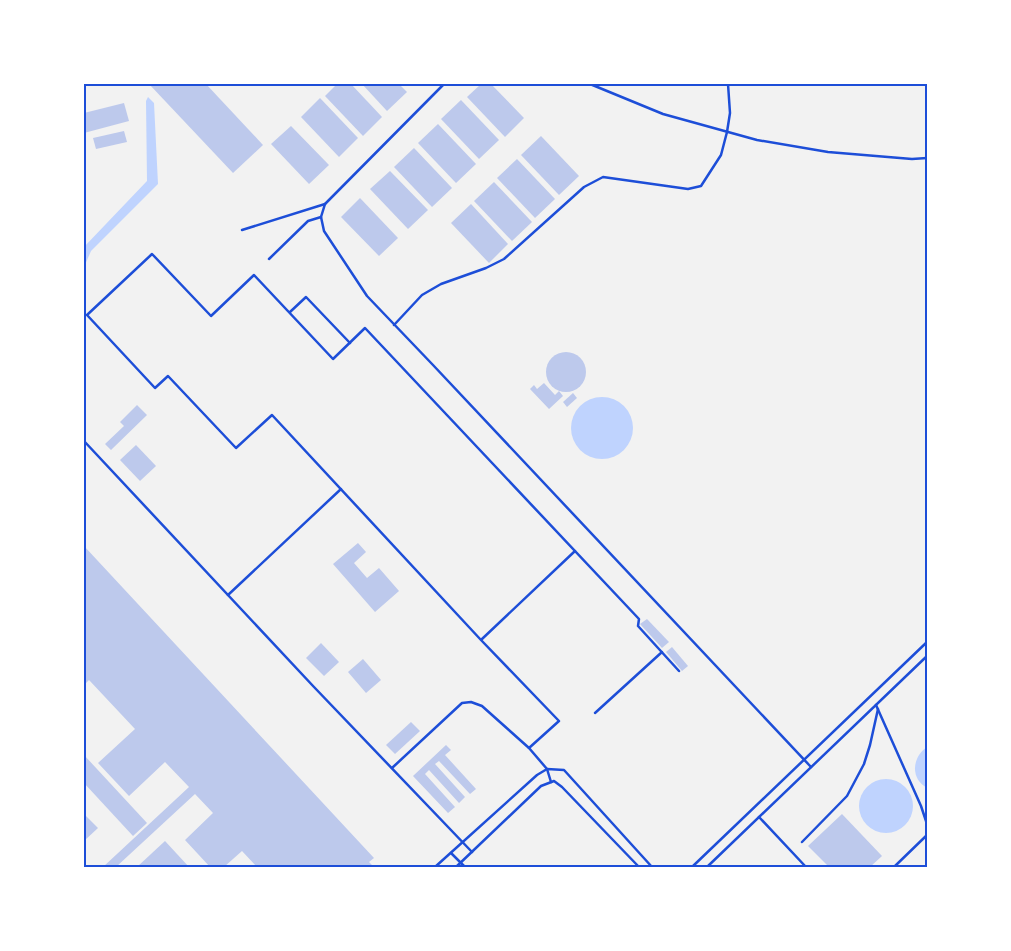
<svg xmlns="http://www.w3.org/2000/svg" width="1011" height="951" viewBox="0 0 1011 951" font-family="Quicksand,sans-serif">
<rect width="100%" height="100%" fill="#f2f2f2"/>
<g fill="#bfd3fe">
<path d="M148,97L154,103L158,184L91,251L84,267V247L147,181L146,101Z"/>
<circle cx="602" cy="428" r="31"/>
<path d="M927,747V788C910,779 912,757 927,747Z"/>
<circle cx="886" cy="806" r="27"/>
</g>
<g fill="#bdc9ec">
<path d="M149,84H206L263,145L233,173Z"/>
<path d="M337,84H351L382,117L363,136L325,96Z"/>
<path d="M362,84H399L407,92L387,111Z"/>
<path d="M481,84H491L524,118L505,137L467,97Z"/>
<path d="M320,98L358,138L339,157L301,117Z"/>
<path d="M461,100L499,140L479,159L441,119Z"/>
<path d="M124,103L129,121L84,133V113Z"/>
<path d="M438,124L476,164L456,183L418,143Z"/>
<path d="M291,126L329,165L309,184L271,144Z"/>
<path d="M124,131L127,142L96,149L93,138Z"/>
<path d="M541,136L579,176L559,195L521,155Z"/>
<path d="M414,148L452,188L432,207L394,167Z"/>
<path d="M517,159L555,199L535,218L497,178Z"/>
<path d="M390,171L428,210L408,229L370,189Z"/>
<path d="M494,182L532,222L512,241L474,201Z"/>
<path d="M360,198L398,238L379,256L341,217Z"/>
<path d="M471,204L508,244L489,263L451,223Z"/>
<circle cx="566" cy="372" r="20"/>
<path d="M544,383L555,395L559,391L563,396L549,409L530,389L534,385L537,389Z"/>
<path d="M573,393L577,398L567,407L563,402Z"/>
<path d="M137,405L147,415L111,450L105,444L124,426L120,422Z"/>
<path d="M136,445L156,466L140,481L120,460Z"/>
<path d="M358,543L366,552L354,563L367,578L379,568L399,591L375,612L333,564Z"/>
<path d="M84,546L374,858L369,862L374,867H257L242,851L224,867H210L185,840L213,813L195,794L116,867H103L189,787L165,762L129,796L98,763L135,729L89,680L84,685Z"/>
<path d="M647,619L669,642L662,648L640,624Z"/>
<path d="M321,643L339,662L324,676L306,658Z"/>
<path d="M672,647L688,666L682,671L666,652Z"/>
<path d="M363,659L381,680L366,693L348,672Z"/>
<path d="M411,722L420,731L395,754L386,745Z"/>
<path d="M446,745L451,750L445,755L476,789L470,794L439,761L435,764L465,797L459,803L429,770L425,774L455,807L448,813L413,776Z"/>
<path d="M84,755L147,823L133,836L84,783Z"/>
<path d="M84,814L98,828L84,841Z"/>
<path d="M842,814L882,856L870,867H829L808,846Z"/>
<path d="M165,841L189,867H137Z"/>
</g>
<g fill="none" stroke-linecap="round" stroke-linejoin="round">
<g stroke="#1d4ed8" stroke-width="2.5">
<path d="M444,84L325,204L321,217L324,231L367,296L433,365L811,767"/>
<path d="M590,84L663,114L757,140L828,152L912,159L927,158"/>
<path d="M242,230L325,204"/>
<path d="M269,259L308,221L321,217"/>
<path d="M290,312L306,297L350,343"/>
<path d="M394,325L422,295L441,284L486,268L504,259L584,187L603,177L688,189L701,186L721,155L727,132L730,113L728,84"/>
<path d="M84,441L314,687L472,852"/>
<path d="M228,595L341,489"/>
<path d="M482,639L575,551"/>
<path d="M876,705L921,806L927,824"/>
<path d="M595,713L662,652"/>
<path d="M529,748L559,721L481,640L272,415L236,448L168,376L155,388L87,315L152,254L211,316L254,275L333,359L365,328L639,619L638,626L679,671"/>
<path d="M392,768L462,703L471,702L482,706L529,748L547,769L551,782"/>
<path d="M759,817L806,867"/>
<path d="M802,842L847,796L864,764L870,745L878,709"/>
<path d="M451,853L465,867"/>
<path d="M435,867L537,775L547,769L564,770L652,867"/>
<path d="M456,867L541,786L554,781L562,787L639,867"/>
<path d="M692,867L927,642"/>
<path d="M707,867L927,656"/>
<path d="M894,867L927,835"/>
</g>
</g>
<rect width="1011" height="951" fill="none" stroke="#ffffff" stroke-width="170"/>
<rect x="85" y="85" width="841" height="781" fill="none" stroke="#1d4ed8" stroke-width="2"/>
</svg>
